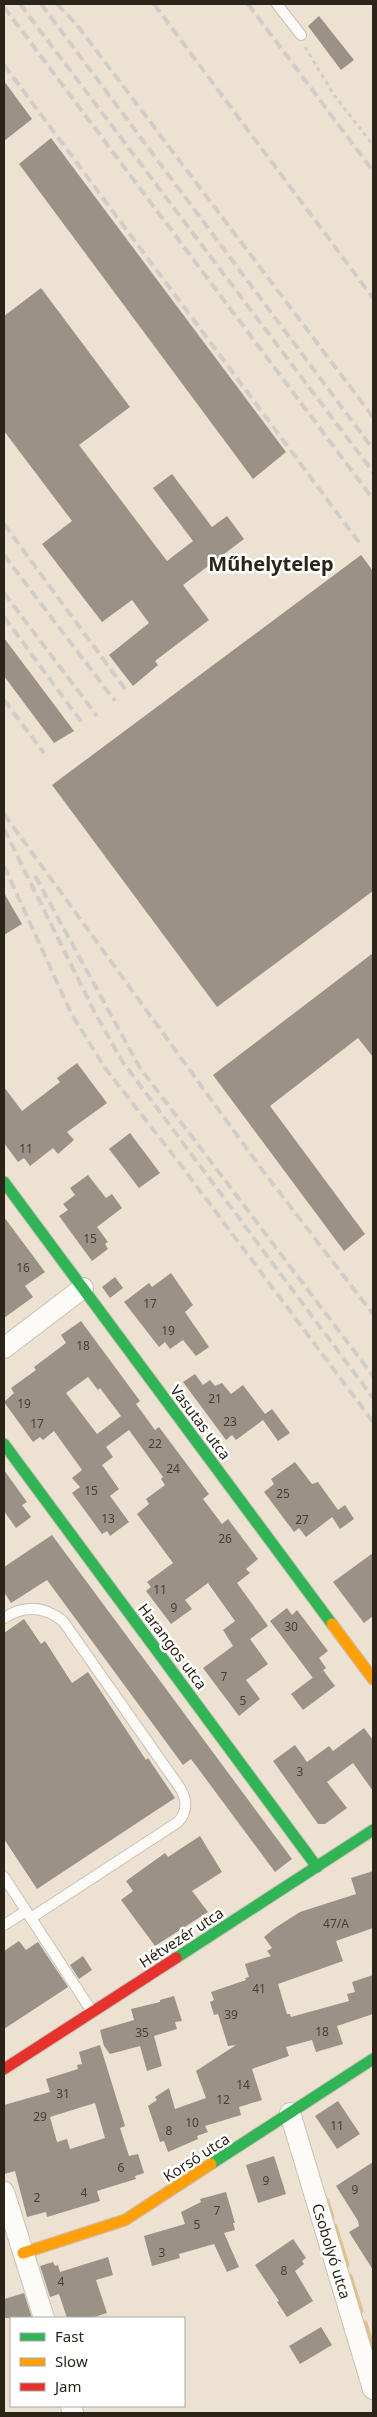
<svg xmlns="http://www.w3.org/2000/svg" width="377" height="2417" viewBox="0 0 377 2417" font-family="'Noto Sans',sans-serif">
<rect width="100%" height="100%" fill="#ede2d2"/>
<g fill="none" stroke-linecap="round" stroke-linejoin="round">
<g stroke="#e3c28a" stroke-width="5">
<path d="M327,2201L332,2217"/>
<path d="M335,2226L338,2236"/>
<path d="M339,2239L347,2265"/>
<path d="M350,2276L361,2311"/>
<path d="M365,2323L373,2349"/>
</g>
</g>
<g fill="#9a9286" fill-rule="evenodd">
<path d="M319,16L354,60L341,70L308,26Z"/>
<path d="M4,81L32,119L4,141Z"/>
<path d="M51,138L286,452L253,479L19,164Z"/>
<path d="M41,288L130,407L79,445L167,561L193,541L153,488L172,474L212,527L227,516L244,539L183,585L209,620L155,661L158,665L133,686L109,655L149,623L132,600L102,622L42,544L72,521L4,431V316Z"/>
<path d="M361,555L373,571V891L217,1007L52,785Z"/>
<path d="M4,638L74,731L54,743L4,676Z"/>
<path d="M4,893L22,924L4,935Z"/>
<path d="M373,953V1057L358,1038L270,1106L365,1234L344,1251L213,1075Z"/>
<path d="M77,1063L107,1103L67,1132L74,1140L58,1154L53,1148L30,1166L24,1158L18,1162L4,1143V1087L22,1111L60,1082L57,1078Z"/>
<path d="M130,1133L160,1173L139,1188L109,1149Z"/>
<path d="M88,1175L106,1198L112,1194L122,1208L97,1227L108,1242L105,1244L108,1249L92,1261L59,1216L68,1210L63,1204L75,1195L70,1188Z"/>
<path d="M4,1217L45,1272L25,1286L33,1297L4,1318Z"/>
<path d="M171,1273L193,1305L185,1312L209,1347L196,1356L183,1340L170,1349L165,1342L159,1347L124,1302L149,1283L152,1287Z"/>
<path d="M115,1277L123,1288L110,1298L102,1287Z"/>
<path d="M81,1321L140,1401L136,1404L155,1430L159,1427L209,1494L203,1499L222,1524L228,1519L258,1559L246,1569L250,1573L237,1583L268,1626L250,1639L268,1664L246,1680L260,1699L239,1716L203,1668L233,1646L223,1630L235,1621L208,1583L185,1600L192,1609L171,1624L146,1591L151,1587L147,1582L173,1563L137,1514L149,1504L146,1499L165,1485L161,1479L163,1477L129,1430L106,1447L113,1457L102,1465L119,1489L110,1496L129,1522L110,1536L107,1531L102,1534L72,1493L80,1487L72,1478L82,1470L54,1431L43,1440L40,1437L33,1442L4,1402L14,1393L11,1388L36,1370L34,1367L66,1343L61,1335ZM88,1377L98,1390L100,1388L121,1416L97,1434L66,1393Z"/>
<path d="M195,1374L203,1385L210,1380L215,1386L222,1383L231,1394L243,1385L265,1414L272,1409L290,1433L278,1441L263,1420L236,1440L232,1435L226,1440L183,1382Z"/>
<path d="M295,1462L312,1484L318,1482L338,1510L345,1505L354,1519L340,1529L332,1517L306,1537L299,1528L294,1532L264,1492L274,1484L271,1479Z"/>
<path d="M4,1470L27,1502L22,1505L31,1517L16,1528L4,1511Z"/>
<path d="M52,1535L292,1859L275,1872L191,1759L183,1765L47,1580L11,1603L4,1592V1567Z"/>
<path d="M373,1553V1616L364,1623L333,1582Z"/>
<path d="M287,1608L292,1615L297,1610L328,1651L319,1658L326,1668L313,1678L270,1621Z"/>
<path d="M24,1619L41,1644L45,1641L72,1683L88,1672L146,1760L148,1758L175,1798L37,1889L4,1839V1633Z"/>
<path d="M323,1670L335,1686L303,1710L291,1694Z"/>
<path d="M364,1728L373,1740V1791L353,1763L327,1782L347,1808L325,1824H318L273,1761L295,1745L307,1762L329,1746L333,1751Z"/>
<path d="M200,1836L222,1872L192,1891L208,1912L155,1946L121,1900L133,1891L126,1881L165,1853L168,1857Z"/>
<path d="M373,1871V1928L336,1941L343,1961L278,1984L287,2014H290L291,2017L349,2001L347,1994L355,1992L352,1982L373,1975V2014L337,2026L343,2044L316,2052L312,2040L286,2047L289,2056L252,2069L262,2100L239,2107L241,2115L205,2126L208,2132L197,2136L198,2139L168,2152L164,2141L160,2142L148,2106L157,2100L155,2097L169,2088L175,2109L206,2098L196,2071L236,2045L228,2046L218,2014L214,2015L210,2002L214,2000L211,1992L246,1980L245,1978L249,1977L245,1964L271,1956L267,1951L272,1948L264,1937L275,1928L300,1912L356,1894L351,1878Z"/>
<path d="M19,1941L26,1950L38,1942L68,1987L4,2029V1951Z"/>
<path d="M83,1956L92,1970L79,1979L70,1965Z"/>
<path d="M174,1996L182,2021L175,2022L177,2029L154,2036L162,2066L147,2071L140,2046L110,2054L104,2046L100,2030L134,2020L131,2009L160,2002V2000Z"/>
<path d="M100,2045L125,2126L120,2128L129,2156L138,2154L144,2173L135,2176L136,2179L97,2191L100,2201L47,2217L46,2212L27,2217L15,2171L4,2174V2105L50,2092L46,2079L78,2069L77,2065L82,2064L79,2052ZM95,2103L105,2138L70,2149L67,2139L57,2142L50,2117Z"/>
<path d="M338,2101L360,2134L337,2149L315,2116Z"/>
<path d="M274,2156L286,2194L258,2203L246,2165Z"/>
<path d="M373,2162V2270L349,2232L359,2226L358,2221L336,2186Z"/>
<path d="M226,2192L235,2223H233L235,2230L224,2233L239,2267L227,2272L214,2244L179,2254L180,2258L152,2266L144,2236L185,2224L181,2212L201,2202L200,2199Z"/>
<path d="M293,2239L306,2258L302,2261L304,2264L295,2271L313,2301L287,2317L277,2302L279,2301L255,2265Z"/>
<path d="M108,2257L113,2275L96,2280L107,2313L91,2318H67L59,2294L50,2297L40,2266L53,2262L55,2266L58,2265L60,2272Z"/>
<path d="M24,2293L32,2318H4V2299Z"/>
<path d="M321,2327L332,2345L300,2364L289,2346Z"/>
</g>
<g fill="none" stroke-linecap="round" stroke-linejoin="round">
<defs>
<g id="lane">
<path d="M277,4L301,35"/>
<path d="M4,1618C24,1605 44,1606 63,1621L180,1788C187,1800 188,1811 178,1822L31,1918"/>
<path d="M4,1877L91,2010"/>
<path d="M4,1925L26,1911"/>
</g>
<g id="street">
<path d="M4,1348L83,1288"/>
<path d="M290,2113L373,2389"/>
<path d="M4,2192L44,2318"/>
<path d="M71,2406L73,2413"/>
</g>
<g id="fast">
<path d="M4,1182L332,1624"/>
<path d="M4,1444L317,1867"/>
<path d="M176,1958L373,1830"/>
<path d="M211,2164L373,2059"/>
</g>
<g id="slow">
<path d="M332,1624L373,1679"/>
<path d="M23,2253L125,2220L211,2164"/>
</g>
<path id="jam" d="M4,2069L176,1958"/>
</defs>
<use href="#lane" stroke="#cac1b5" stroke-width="12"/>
<use href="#street" stroke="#cac1b5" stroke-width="22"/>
<use href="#fast" stroke="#cac1b5" stroke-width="13"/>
<use href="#slow" stroke="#cac1b5" stroke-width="13"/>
<use href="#jam" stroke="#cac1b5" stroke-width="13"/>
<path stroke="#d1ceca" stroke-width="3" stroke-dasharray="4 4" stroke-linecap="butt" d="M305,47L334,95L373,145"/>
<use href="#lane" stroke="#fcfbf8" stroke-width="10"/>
<use href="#street" stroke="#fcfbf8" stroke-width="20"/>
<use href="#fast" stroke="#30b455" stroke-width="11"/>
<use href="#slow" stroke="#ff9f0a" stroke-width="11"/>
<use href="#jam" stroke="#e5322d" stroke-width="11"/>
<g stroke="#d1ceca" stroke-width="4" stroke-dasharray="10 5" stroke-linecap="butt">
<path d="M20,4L373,472"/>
<path d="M41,4L373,449"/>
<path d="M57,4L77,25L373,417"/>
<path d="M154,4L373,298"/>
<path d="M248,4L373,171"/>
<path d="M4,7L373,499"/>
<path d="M4,65L361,545"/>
<path d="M4,524L128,693"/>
<path d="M4,555L115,701"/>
<path d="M4,593L97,716"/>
<path d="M4,617L83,724"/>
<path d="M4,700L44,753"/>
<path d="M4,814L263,1171L373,1314"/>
<path d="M4,829L94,1011L122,1061L373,1398"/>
<path d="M4,866L71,1013L105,1068L177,1160L373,1422"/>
<path d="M35,876L140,1068L373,1376"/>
</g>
</g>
<g text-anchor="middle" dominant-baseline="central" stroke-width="5" stroke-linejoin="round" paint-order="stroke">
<g font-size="12" fill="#474034">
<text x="26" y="1148">11</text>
<text x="90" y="1238">15</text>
<text x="23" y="1267">16</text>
<text x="150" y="1303">17</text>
<text x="168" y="1330">19</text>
<text x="83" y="1345">18</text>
<text x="215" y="1398">21</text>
<text x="24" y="1403">19</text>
<text x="230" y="1421">23</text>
<text x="37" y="1423">17</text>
<text x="155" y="1443">22</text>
<text x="173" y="1468">24</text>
<text x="91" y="1490">15</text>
<text x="283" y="1493">25</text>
<text x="108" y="1518">13</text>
<text x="302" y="1519">27</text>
<text x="225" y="1538">26</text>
<text x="160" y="1589">11</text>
<text x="174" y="1607">9</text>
<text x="291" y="1626">30</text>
<text x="224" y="1676">7</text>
<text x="243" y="1700">5</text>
<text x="300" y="1771">3</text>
<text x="336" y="1923">47/A</text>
<text x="259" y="1988">41</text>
<text x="231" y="2014">39</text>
<text x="322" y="2031">18</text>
<text x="142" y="2032">35</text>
<text x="243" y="2084">14</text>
<text x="63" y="2093">31</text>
<text x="223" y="2099">12</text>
<text x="40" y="2116">29</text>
<text x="192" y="2122">10</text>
<text x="337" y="2125">11</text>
<text x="169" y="2130">8</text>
<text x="121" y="2167">6</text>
<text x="266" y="2180">9</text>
<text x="355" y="2189">9</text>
<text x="84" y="2192">4</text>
<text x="37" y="2197">2</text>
<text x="217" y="2210">7</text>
<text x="197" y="2224">5</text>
<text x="162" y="2252">3</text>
<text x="284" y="2270">8</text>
<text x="61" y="2281">4</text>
</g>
<g font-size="15" fill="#2b2418" stroke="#fff">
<text transform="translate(201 1422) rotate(53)">Vasutas utca</text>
<text transform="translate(173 1646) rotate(53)">Harangos utca</text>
<text transform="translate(181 1937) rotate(-33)">Hétvezér utca</text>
<text transform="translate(196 2157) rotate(-33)">Korsó utca</text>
<text transform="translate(332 2251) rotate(73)">Csobolyó utca</text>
</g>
<g font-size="20" font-weight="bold" fill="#2b2418" stroke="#fff">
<text x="271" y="563">Műhelytelep</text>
</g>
</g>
<rect width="377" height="2417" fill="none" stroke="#2b2418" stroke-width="10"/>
<rect x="10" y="2317" width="175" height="90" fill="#ffffff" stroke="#aaa7a3"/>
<rect x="20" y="2333" width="25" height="8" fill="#30b455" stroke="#aaa7a3"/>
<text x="55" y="2342" font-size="15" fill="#2b2418">Fast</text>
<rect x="20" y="2358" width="25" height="8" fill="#ff9f0a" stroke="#aaa7a3"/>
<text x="55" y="2367" font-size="15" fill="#2b2418">Slow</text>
<rect x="20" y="2383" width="25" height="8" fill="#e5322d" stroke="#aaa7a3"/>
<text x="55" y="2392" font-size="15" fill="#2b2418">Jam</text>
</svg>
